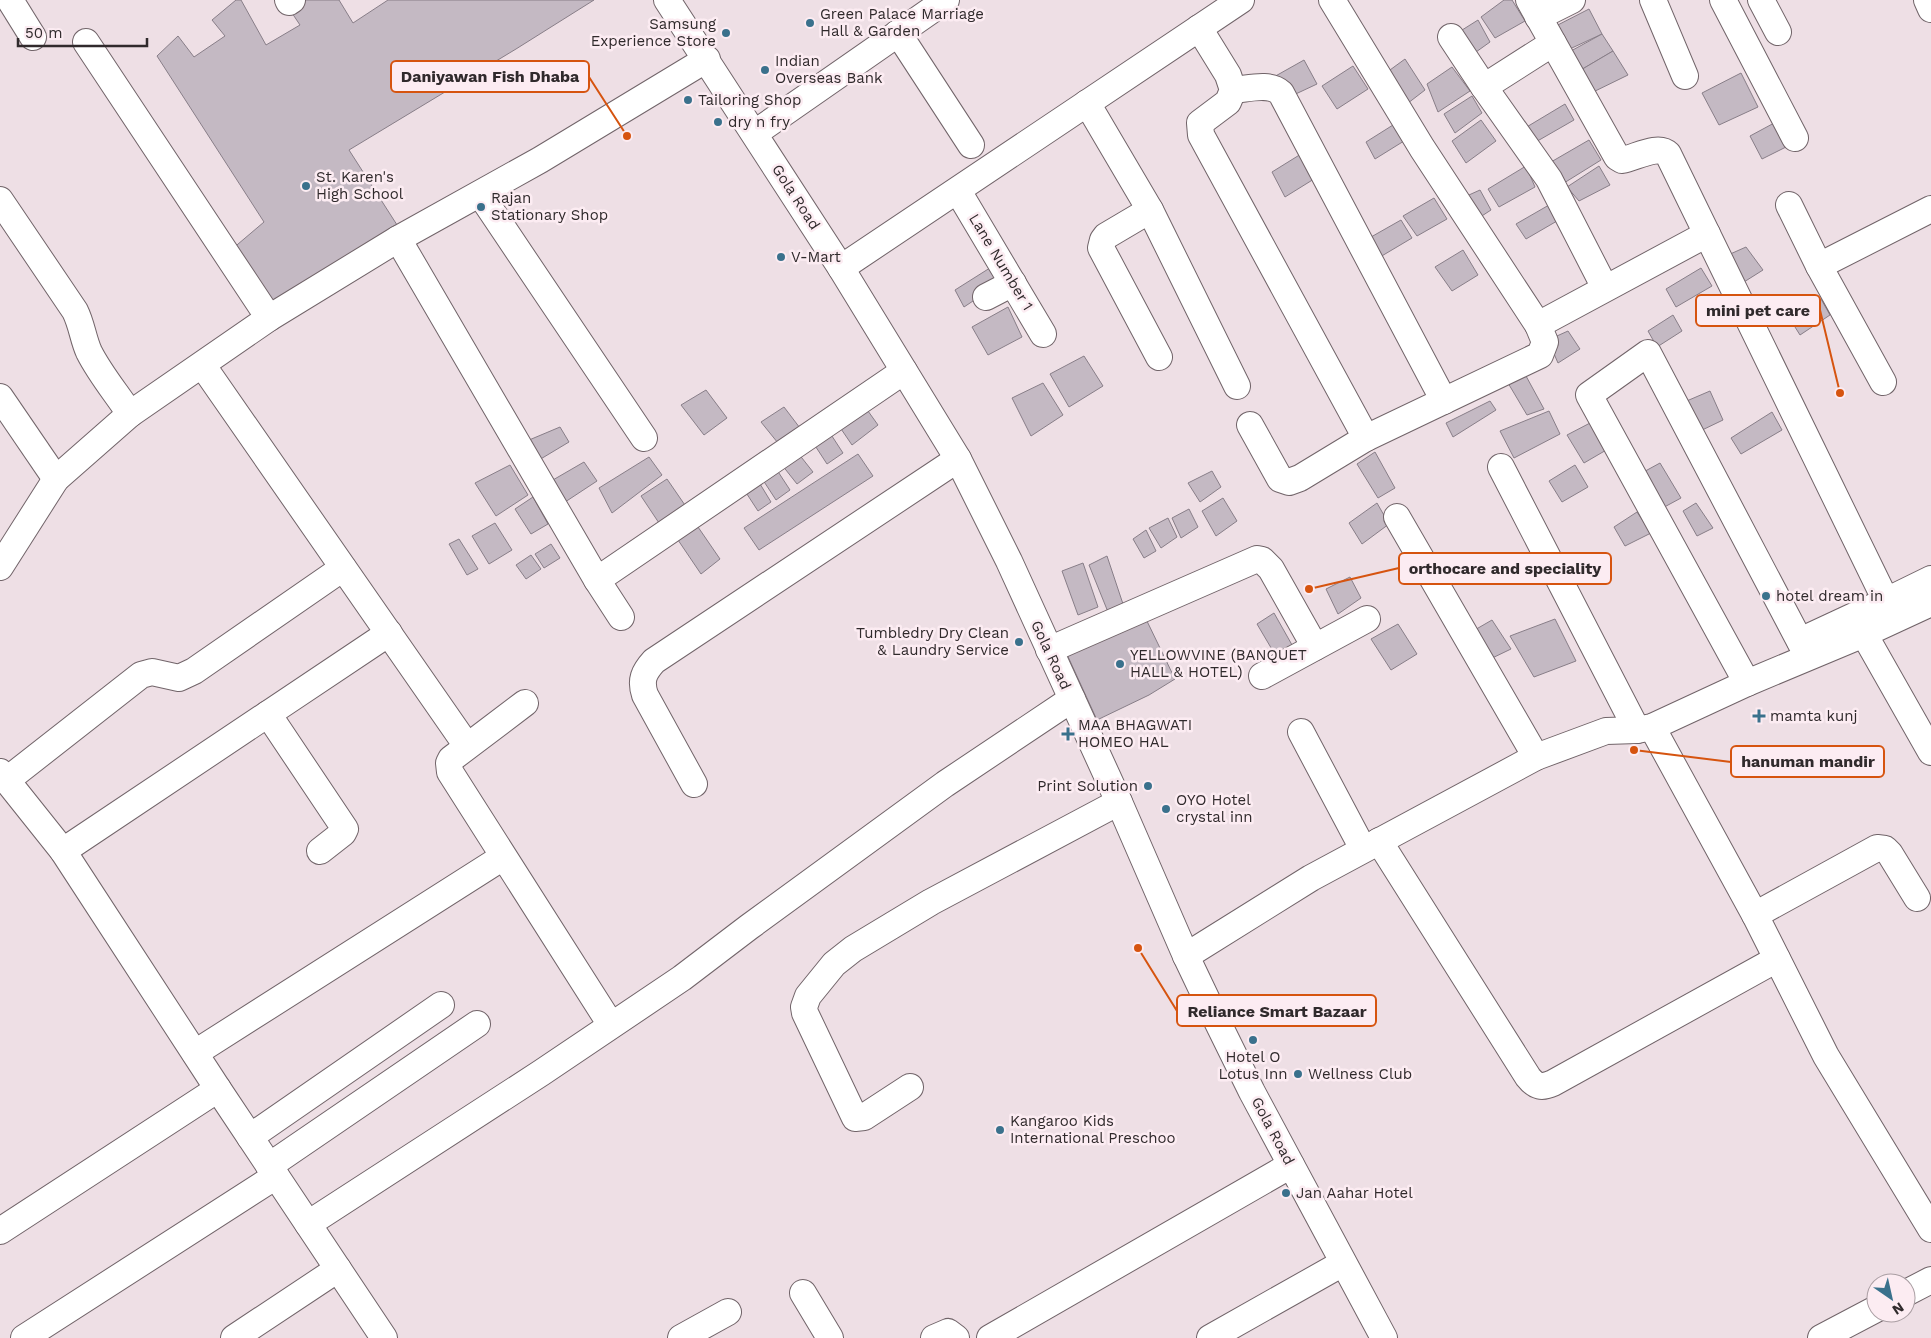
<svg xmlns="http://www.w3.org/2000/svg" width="1931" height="1338" viewBox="0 0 1931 1338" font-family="'Work Sans',sans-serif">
<rect width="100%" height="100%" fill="#eedfe5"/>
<g fill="#c4b9c3" stroke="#887e88">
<path d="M236,0H241L266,45L300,25L290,10L306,0H339L353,23L388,0H594L516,49L349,150L399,228L268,307L231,250L264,222L157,56L178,36L194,57L225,36L212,20Z"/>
<path d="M1504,0H1512L1525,21L1495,38L1481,17Z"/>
<path d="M1589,9L1602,34L1559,54L1550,29Z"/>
<path d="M1478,20L1490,42L1469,57L1451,37Z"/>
<path d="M1602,34L1613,51L1574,74L1560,57Z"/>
<path d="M1613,51L1628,75L1587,95L1574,74Z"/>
<path d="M1405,59L1425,90L1399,110L1379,78Z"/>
<path d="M1304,60L1317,84L1285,99L1272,78Z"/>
<path d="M1353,66L1368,89L1337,109L1322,86Z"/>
<path d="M1452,67L1470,91L1438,112L1427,84Z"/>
<path d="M1741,73L1758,107L1719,125L1702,93Z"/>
<path d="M1472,96L1482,113L1455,133L1444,114Z"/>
<path d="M1565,104L1574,120L1527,147L1520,131Z"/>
<path d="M1481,120L1496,141L1466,163L1452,141Z"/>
<path d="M1776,122L1788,146L1762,159L1750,136Z"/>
<path d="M1393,125L1404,141L1375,159L1366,142Z"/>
<path d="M1589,140L1601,160L1564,183L1551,162Z"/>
<path d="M1301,154L1314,179L1285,197L1272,172Z"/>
<path d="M1526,166L1535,187L1499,207L1488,189Z"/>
<path d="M1599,166L1610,185L1579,201L1567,187Z"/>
<path d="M1480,190L1491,210L1471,223L1460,199Z"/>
<path d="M1434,198L1447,219L1417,236L1403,216Z"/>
<path d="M1549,205L1557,221L1526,239L1516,224Z"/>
<path d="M1401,220L1412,238L1375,260L1364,241Z"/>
<path d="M1746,247L1763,270L1736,287L1719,259Z"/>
<path d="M1463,250L1478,275L1452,291L1435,267Z"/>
<path d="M993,266L1000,283L964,307L955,290Z"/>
<path d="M1701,268L1712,286L1676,307L1666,289Z"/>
<path d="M1778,296L1788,313L1758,333L1746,313Z"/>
<path d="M1821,299L1830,315L1800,335L1790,319Z"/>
<path d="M1008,307L1022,337L988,355L972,327Z"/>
<path d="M1673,315L1682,331L1657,347L1648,331Z"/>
<path d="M1568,331L1580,349L1558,363L1548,340Z"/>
<path d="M1084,356L1103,386L1069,407L1050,374Z"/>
<path d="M1526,376L1544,409L1527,415L1508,383Z"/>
<path d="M1043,383L1063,415L1031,436L1012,398Z"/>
<path d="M706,390L727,418L704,435L681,405Z"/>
<path d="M1710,391L1723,420L1698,432L1682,403Z"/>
<path d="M1490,401L1496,410L1453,437L1446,423Z"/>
<path d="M863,404L878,425L852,445L837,423Z"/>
<path d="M784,407L803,432L782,448L761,422Z"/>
<path d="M1549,411L1560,434L1514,458L1500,431Z"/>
<path d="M1772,412L1782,430L1741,454L1731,438Z"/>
<path d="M1592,422L1608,449L1584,463L1567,435Z"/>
<path d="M560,427L569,442L534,463L522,443Z"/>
<path d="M828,430L843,453L827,464L812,441Z"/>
<path d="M1375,452L1395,488L1378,498L1357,464Z"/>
<path d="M798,453L813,472L797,484L782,465Z"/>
<path d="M858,454L873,476L759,550L744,528Z"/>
<path d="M649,457L662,475L612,513L599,488Z"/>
<path d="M584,462L597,481L559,506L546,484Z"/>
<path d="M1660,463L1681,498L1657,511L1638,475Z"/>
<path d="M510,465L528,495L496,516L475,483Z"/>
<path d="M1575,465L1588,487L1562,502L1549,481Z"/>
<path d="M775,467L790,490L776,500L761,477Z"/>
<path d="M1212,471L1221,487L1200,502L1188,483Z"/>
<path d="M667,479L689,511L663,529L641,496Z"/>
<path d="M757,479L771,502L758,511L743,488Z"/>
<path d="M533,497L548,524L531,534L515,509Z"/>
<path d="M1223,498L1237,521L1216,536L1202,511Z"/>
<path d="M1377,503L1389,524L1362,544L1349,523Z"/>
<path d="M1696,503L1713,528L1697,536L1683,511Z"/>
<path d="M1189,509L1198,527L1181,538L1172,518Z"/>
<path d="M1637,512L1651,533L1625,546L1614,527Z"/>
<path d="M1168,518L1177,537L1161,548L1149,528Z"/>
<path d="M495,523L512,550L489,564L472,536Z"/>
<path d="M698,527L720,559L701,574L678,540Z"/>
<path d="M1146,530L1156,551L1144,558L1133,539Z"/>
<path d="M459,539L478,569L467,575L449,544Z"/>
<path d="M551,544L560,558L544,568L535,554Z"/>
<path d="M531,555L541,569L526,579L516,565Z"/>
<path d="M1107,556L1123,604L1108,612L1089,565Z"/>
<path d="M1083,563L1098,607L1078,615L1062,571Z"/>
<path d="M1350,577L1361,598L1338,614L1326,589Z"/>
<path d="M1274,613L1296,652L1280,663L1257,624Z"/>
<path d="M1145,617L1175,679L1149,695L1097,720L1065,650Z"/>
<path d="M1555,619L1576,661L1534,677L1510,636Z"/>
<path d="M1492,620L1511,649L1486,661L1466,635Z"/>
<path d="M1398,624L1417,654L1391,670L1371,639Z"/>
</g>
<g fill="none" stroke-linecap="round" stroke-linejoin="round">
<defs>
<g id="minor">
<path d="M10,0L33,37"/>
<path d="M288,0L289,2L292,0"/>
<path d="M667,0L841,268L958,459L1009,561L1119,802L1186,956L1217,1021L1252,1092L1384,1338"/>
<path d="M1529,0L1617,157L1622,160C1635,158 1658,144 1668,154L1886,601L1800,641"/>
<path d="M1653,0L1685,76"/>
<path d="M1723,0L1795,138"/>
<path d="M1761,0L1778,32"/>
<path d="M1927,0L1931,9"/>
<path d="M1538,17L1572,0"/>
<path d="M1199,28L1228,75L1233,90L1228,102L1200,123L1201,135L1366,438"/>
<path d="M898,33L971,145"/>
<path d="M1451,37L1484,87L1549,179L1605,288"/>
<path d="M86,42L269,318"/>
<path d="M1484,87L1553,43"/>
<path d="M1233,90C1248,89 1269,82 1281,93L1444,401"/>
<path d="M1087,103L1150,210L1237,386"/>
<path d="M755,133L946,0"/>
<path d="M958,191L1043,334"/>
<path d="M480,194L644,438"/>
<path d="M0,200L75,311C82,325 83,339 89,352C100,374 117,394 130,414"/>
<path d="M1789,205L1819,266L1883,382"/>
<path d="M1150,210L1106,236L1103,240L1101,248L1159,357"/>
<path d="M398,239L597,580L621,617"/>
<path d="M1819,266L1931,209"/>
<path d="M841,268L1241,0"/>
<path d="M986,297L1013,283"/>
<path d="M1538,325L1707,234"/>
<path d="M203,366L467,746"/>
<path d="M0,397L56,479"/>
<path d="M1250,425L1280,479L1289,482L1300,478L1366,438L1540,355L1545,342L1538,325L1422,148L1332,0"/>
<path d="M1501,467L1637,730"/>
<path d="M1397,517L1536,757"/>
<path d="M0,567L56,479L130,414L269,318L398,239L540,160L707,59"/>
<path d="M597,580L904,371"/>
<path d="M1886,601L1931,579"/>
<path d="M1864,634L1931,752"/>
<path d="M1049,650L1257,559L1262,560L1271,569L1315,647"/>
<path d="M1262,676L1367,619"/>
<path d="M1747,683L1589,395L1648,353L1807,655"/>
<path d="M525,703L451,759L449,763L450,772L611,1025"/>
<path d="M268,714L345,829L343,833L320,851"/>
<path d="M1652,727L1755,915L1826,1056L1931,1229"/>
<path d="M1301,732L1363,849"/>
<path d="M0,772L63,851L218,1089L384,1338"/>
<path d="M7,780L141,675L152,672L179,678L194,671L343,568"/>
<path d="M694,784L645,695C640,680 644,672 654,661L958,459"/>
<path d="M1379,841L1528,1077C1536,1087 1542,1088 1553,1083L1777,959"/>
<path d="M63,851L389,633"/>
<path d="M1755,915L1877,848L1885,849L1890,854L1917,898"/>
<path d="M1186,956L1311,878L1536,757L1606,731L1637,730L1652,727L1747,683L1864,634L1931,603"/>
<path d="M195,1053L503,857"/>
<path d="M910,1087L864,1117L855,1118L805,1013L804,1007L808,996L834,964L853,949L931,902L1119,802"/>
<path d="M250,1137L441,1005"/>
<path d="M269,1166L477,1024"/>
<path d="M308,1224L541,1073L682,978L749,927L945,784L1072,699"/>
<path d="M0,1231L218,1089"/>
<path d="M803,1293L830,1338"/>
<path d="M1906,1293L1931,1280"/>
<path d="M24,1338L276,1176"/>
<path d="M234,1338L338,1269"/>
<path d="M681,1338L728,1312"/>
<path d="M934,1338L948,1332L956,1338"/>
<path d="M990,1338L1291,1165"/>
<path d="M1210,1338L1343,1263"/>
<path d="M1821,1338L1876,1309"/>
</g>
</defs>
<use href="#minor" stroke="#716469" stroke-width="28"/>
<use href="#minor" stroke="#fff" stroke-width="26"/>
</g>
<g fill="#3a718c" stroke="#fcecf2" stroke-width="2">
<circle cx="810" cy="23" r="5"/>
<circle cx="726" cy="33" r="5"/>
<circle cx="765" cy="70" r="5"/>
<circle cx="688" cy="100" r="5"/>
<circle cx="718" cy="122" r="5"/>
<circle cx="306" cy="186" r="5"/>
<circle cx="481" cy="207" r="5"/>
<circle cx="781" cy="257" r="5"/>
<circle cx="1766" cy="596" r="5"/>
<circle cx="1019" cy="642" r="5"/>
<circle cx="1120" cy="664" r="5"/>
<path d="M1756.5 708.5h5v5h5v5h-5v5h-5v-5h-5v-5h5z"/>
<path d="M1065.5 726.5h5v5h5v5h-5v5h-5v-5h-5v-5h5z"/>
<circle cx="1148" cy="786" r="5"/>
<circle cx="1166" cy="809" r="5"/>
<circle cx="1253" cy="1040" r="5"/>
<circle cx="1298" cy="1074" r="5"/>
<circle cx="1000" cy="1130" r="5"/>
<circle cx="1286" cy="1193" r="5"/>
</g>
<g text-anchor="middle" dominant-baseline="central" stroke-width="5" stroke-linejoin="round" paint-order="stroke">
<g font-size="15" fill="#302a2c" stroke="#fcecf2" text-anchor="start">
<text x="820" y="14">Green Palace Marriage<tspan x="820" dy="17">Hall &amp; Garden</tspan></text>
<text x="716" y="24" text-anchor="end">Samsung<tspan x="716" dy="17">Experience Store</tspan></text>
<text x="775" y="61">Indian<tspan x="775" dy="17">Overseas Bank</tspan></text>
<text x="698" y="100">Tailoring Shop</text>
<text x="728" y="122">dry n fry</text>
<text x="316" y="177">St. Karen's<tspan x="316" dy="17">High School</tspan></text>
<text x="491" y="198">Rajan<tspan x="491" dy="17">Stationary Shop</tspan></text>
<text x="791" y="257">V-Mart</text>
<text x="1776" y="596">hotel dream in</text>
<text x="1009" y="633" text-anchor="end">Tumbledry Dry Clean<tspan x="1009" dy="17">&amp; Laundry Service</tspan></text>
<text x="1130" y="655">YELLOWVINE (BANQUET<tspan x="1130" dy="17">HALL &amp; HOTEL)</tspan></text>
<text x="1770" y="716">mamta kunj</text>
<text x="1078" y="725">MAA BHAGWATI<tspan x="1078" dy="17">HOMEO HAL</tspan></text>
<text x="1138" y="786" text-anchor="end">Print Solution</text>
<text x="1176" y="800">OYO Hotel<tspan x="1176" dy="17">crystal inn</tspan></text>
<text x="1253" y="1057" text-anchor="middle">Hotel O<tspan x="1253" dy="17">Lotus Inn</tspan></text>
<text x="1308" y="1074">Wellness Club</text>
<text x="1010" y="1121">Kangaroo Kids<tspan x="1010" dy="17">International Preschoo</tspan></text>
<text x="1296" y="1193">Jan Aahar Hotel</text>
</g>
<g font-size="15" fill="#302a2c" stroke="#fcecf2">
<text transform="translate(796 197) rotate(57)">Gola Road</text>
<text transform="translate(1001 262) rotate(59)">Lane Number 1</text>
<text transform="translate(1051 655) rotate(65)">Gola Road</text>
<text transform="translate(1273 1131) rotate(62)">Gola Road</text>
</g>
</g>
<path fill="none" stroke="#d6540f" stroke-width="2" d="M627 136L589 77M1840 393L1820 310M1309 589L1399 568M1634 750L1731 762M1138 948L1177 1011"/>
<g fill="#d6540f" stroke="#fcecf2" stroke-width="2">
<circle cx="627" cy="136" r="5"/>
<circle cx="1840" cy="393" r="5"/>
<circle cx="1309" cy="589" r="5"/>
<circle cx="1634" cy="750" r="5"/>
<circle cx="1138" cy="948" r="5"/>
</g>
<g fill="#fcecf2" stroke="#d6540f" stroke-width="2">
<rect x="391" y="61" width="198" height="31" rx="5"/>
<rect x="1696" y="295" width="124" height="31" rx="5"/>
<rect x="1399" y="553" width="212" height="31" rx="5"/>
<rect x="1731" y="746" width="153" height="31" rx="5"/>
<rect x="1177" y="995" width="199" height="31" rx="5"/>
</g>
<g font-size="16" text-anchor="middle" font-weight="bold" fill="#302a2c">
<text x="490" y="82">Daniyawan Fish Dhaba</text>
<text x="1758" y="316">mini pet care</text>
<text x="1505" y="574">orthocare and speciality</text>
<text x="1808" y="767">hanuman mandir</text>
<text x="1277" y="1017">Reliance Smart Bazaar</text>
</g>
<g transform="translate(1891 1298) rotate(146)"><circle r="24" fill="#fcecf2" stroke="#aa9ea3"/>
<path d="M0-4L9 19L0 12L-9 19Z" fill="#3a718c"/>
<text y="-8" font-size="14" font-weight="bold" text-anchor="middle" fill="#302a2c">N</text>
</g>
<path d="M18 38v8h129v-8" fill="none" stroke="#302a2c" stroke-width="2.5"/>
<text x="25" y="38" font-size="15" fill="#302a2c" stroke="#fcecf2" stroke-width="4" paint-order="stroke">50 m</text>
</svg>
